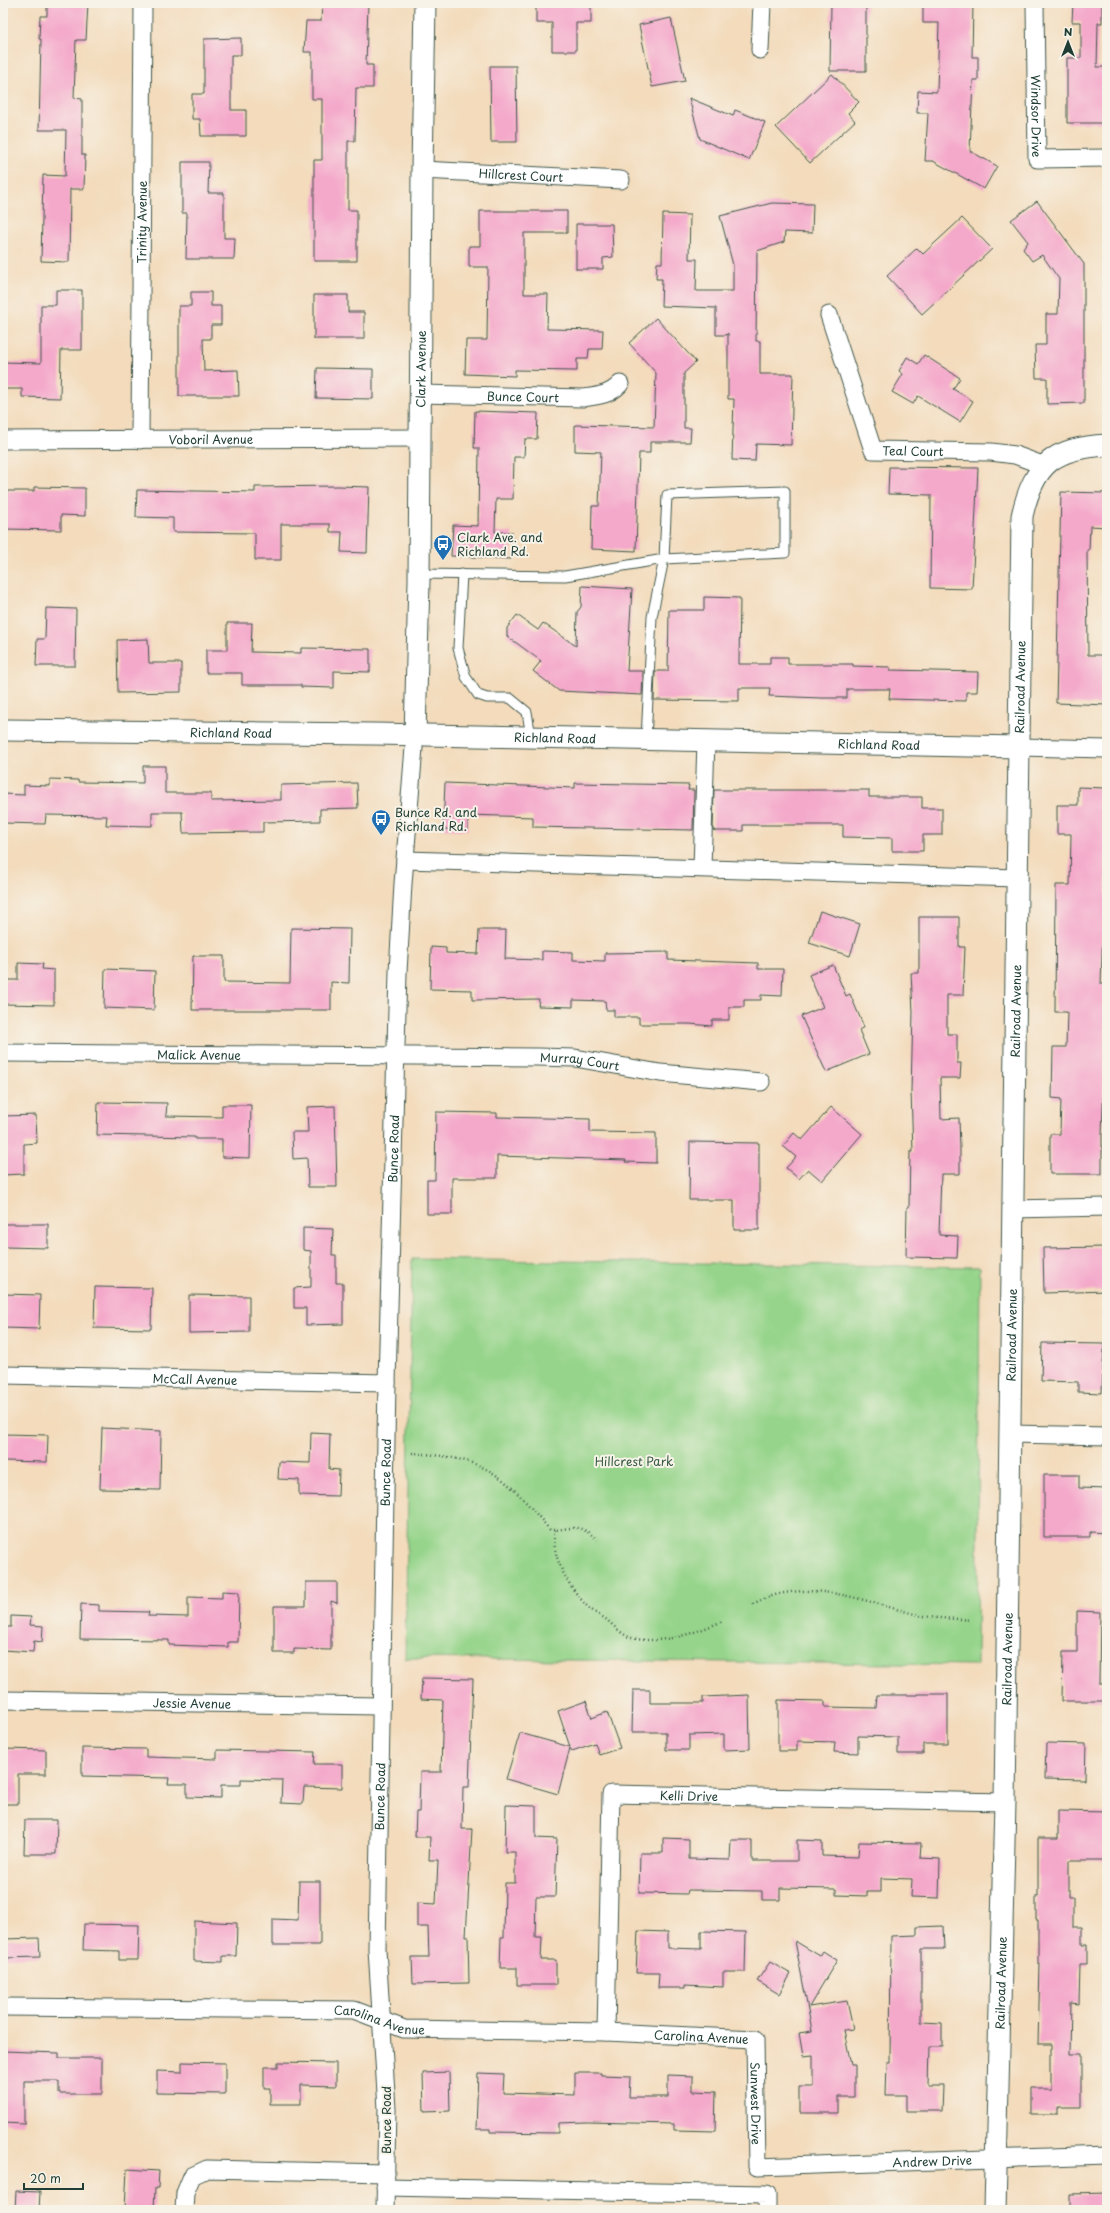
<svg xmlns="http://www.w3.org/2000/svg" width="1110" height="2213" viewBox="0 0 1110 2213" font-family="'Playpen Sans',sans-serif">
<rect width="100%" height="100%" fill="#f7f3e8"/>
<filter id="ink" filterUnits="userSpaceOnUse"><feTurbulence type="fractalNoise" baseFrequency=".025" numOctaves="2"/><feDisplacementMap in="SourceGraphic" scale="8" xChannelSelector="R" yChannelSelector="G"/><feConvolveMatrix kernelMatrix="1 2 1 2 8 2 1 2 1" color-interpolation-filters="sRGB"/></filter>
<filter id="wash" filterUnits="userSpaceOnUse"><feTurbulence type="fractalNoise" baseFrequency=".012" numOctaves="4" result="noise"/><feDisplacementMap in="SourceGraphic" scale="16" xChannelSelector="R" yChannelSelector="G"/><feGaussianBlur stdDeviation="0.9" result="paint"/><feColorMatrix in="noise" values="0 0 0 0 0 0 0 0 0 0 0 0 0 0 0 0 0 1.4 0 .05"/><feComposite in="paint" operator="in"/></filter>
<g filter="url(#wash)">
<rect width="100%" height="100%" fill="#f3dbbc"/>
<path fill="#95d48a" stroke="#5a885f" d="M412,1259L980,1267L977,1665L405,1658Z"/>
<g id="blocks">
<g fill="#f4a8ca">
<path d="M47,3H88L86,40H76L74,98L82,99V155H85L84,189H70L69,262L41,261L43,175L65,176L66,130H39L41,39H39L40,16H47Z"/>
<path d="M322,3H368L366,65H373V88H356L355,141H348V210H357V261H314V160H322V99H312V52H304L306,21H321Z"/>
<path d="M536,3H591V23H576V51H552V23H536Z"/>
<path d="M831,3H866V71H830Z"/>
<path d="M923,3H973L972,57H978V80H973L970,151L997,166L984,189L933,161H925L928,113H917L918,91L937,92L939,23H923Z"/>
<path d="M1073,3H1102V23H1098L1097,67H1107V123H1067V58H1081V22H1072Z"/>
<path d="M671,18L685,81L652,87L639,25Z"/>
<path d="M241,38V55H231V110H246V136H201L200,119H192V94H204V39Z"/>
<path d="M490,66H516L517,142H491Z"/>
<path d="M832,74L859,102L848,113L855,121L810,163L776,127Z"/>
<path d="M689,98L733,116L735,110L765,122L749,160L700,139Z"/>
<path d="M182,162H209L208,193H224V238H235L234,259H186L187,213H182Z"/>
<path d="M1037,201L1084,264V403L1047,404V378H1036L1035,345H1046V314H1058L1059,279L1042,255L1032,261L1023,249L1028,242L1011,220Z"/>
<path d="M772,203L813,204L812,233L785,232L784,242L757,251L756,341H760V374H793L791,445L756,444L755,461L732,460L734,399H728V333L726,335H716V308L661,306L662,279H656L657,263H662L663,214L690,215L689,259H697L696,291H733V265L720,216Z"/>
<path d="M480,211H567V233H524V294H548L547,329L603,330L602,349H589L588,359H577V371L515,370V376L465,374L466,340H487L488,267H469V246H480Z"/>
<path d="M962,218L992,249L922,314L887,276L917,248L923,254Z"/>
<path d="M576,224H612L613,257L603,258V269H576Z"/>
<path d="M56,290H82V350H61L60,398L22,397V389H3V362L41,363V305H56Z"/>
<path d="M191,292H211V306H221V325H211V339H203L204,371L238,370L239,396H179V306H191Z"/>
<path d="M314,295H348V312H364V339H314Z"/>
<path d="M656,318L696,362L684,373V428H691L690,442H650V453H639L636,551L591,549L592,506H599L601,452L575,451V425L654,427L656,373L629,343Z"/>
<path d="M924,355L960,378L953,389L973,401L960,422L918,396L913,404L892,392L903,374L899,371L907,357L918,364Z"/>
<path d="M317,368L373,369V399L316,398Z"/>
<path d="M475,411L538,413L537,439H525L524,457H514L513,499H496L495,532H512L511,559L451,556L453,525L478,526L479,448H474Z"/>
<path d="M889,467L978,468L972,589L930,588L931,495L888,494Z"/>
<path d="M339,486L369,487L367,553L341,552L342,532H330V524H281V560H255V533L173,532V518L136,517L137,490L255,492V487Z"/>
<path d="M34,487L85,488V516L61,515V530L3,529V491H34Z"/>
<path d="M1061,492L1107,493V527L1090,526L1089,550H1087L1088,655H1107V705L1056,703Z"/>
<path d="M582,586L632,589L627,671H643L642,695L559,691L533,671L541,661L507,636V628L517,615L538,630L543,623L576,646L577,612L581,607Z"/>
<path d="M704,597L740,598L739,664H770V657H788V664H853V666L890,667V670L978,672L977,692H966V701L889,699L890,689H847V698H821L769,696L770,688H739V701L654,700L655,671H668L669,610H704Z"/>
<path d="M46,608L76,609L75,666H36L37,639H45Z"/>
<path d="M227,623H252L251,652L301,653V648L370,649V672L334,671V688L301,687V685H242V673H206V650H227Z"/>
<path d="M148,639L149,663H181V692L118,693L117,640Z"/>
<path d="M143,766H165V793H211V801L281,800V785L357,783L358,808L320,809V821L263,822V832L183,833L182,812H152V826L106,825L107,816L46,815L45,824L3,823V794L24,795V785L50,786V779L78,780V782L143,783Z"/>
<path d="M445,783L575,788V783L689,785L688,790H694L693,830L533,827V817L468,815V830L443,829Z"/>
<path d="M1078,787L1106,788V928L1103,927L1101,984H1105L1106,1020L1102,1135V1174H1050V1134H1060L1061,1099L1052,1098L1053,1047H1066L1067,1012H1055L1056,885H1070L1071,834H1057V805H1078Z"/>
<path d="M714,790H869V797H922V808H942V835H923V851H892V838L843,837V825H743V831H716L713,830Z"/>
<path d="M820,911L860,924L850,956L809,943Z"/>
<path d="M919,917H959V947H965L963,995H947V1034H957V1063H961L960,1078H940L941,1119L959,1118L960,1149V1174H941L939,1235L958,1236L957,1258L906,1257L907,1207H909L910,1152H913L911,1091L913,1012L911,973H919Z"/>
<path d="M291,928L350,929L349,983L331,982V1010H192L193,956H224V982L290,983Z"/>
<path d="M479,930H506L505,959L542,960V951L573,952V960L605,961V953L668,952V960L758,963V969H783L782,996L761,995V1000H744V1007H729V1020H712V1026L690,1024H639V1017H614V1010H606L605,1001L573,1000V1007L538,1006L539,999L472,1000V990L430,989L431,947L446,948V953L478,954Z"/>
<path d="M18,963L43,964L42,969L54,970V1005L3,1004V980H18Z"/>
<path d="M833,965L846,996L850,994L864,1027L859,1030L869,1054L826,1072L801,1016L823,1007L809,975Z"/>
<path d="M105,969L155,971L154,1010L104,1008Z"/>
<path d="M98,1102L167,1103L166,1116L222,1117V1105H251L250,1158L222,1157V1139H195V1137L97,1135Z"/>
<path d="M335,1106L337,1187H308L307,1158L293,1159L292,1132H308L307,1107Z"/>
<path d="M831,1107L862,1134L822,1181L808,1169L799,1179L786,1168L796,1157L783,1146L794,1133L802,1140Z"/>
<path d="M436,1112L497,1113V1117L590,1119V1132L656,1133V1163L625,1162L626,1160L497,1156V1178H452V1214H427V1180H435Z"/>
<path d="M36,1115L37,1143L24,1144V1174L3,1175V1116Z"/>
<path d="M690,1142L759,1143V1230H734V1200H689Z"/>
<path d="M5,1224H48V1248L4,1247Z"/>
<path d="M303,1228L333,1229L332,1255H336V1283H343V1324L306,1325V1308H294V1288L311,1287V1251L303,1250Z"/>
<path d="M1107,1247V1291L1044,1293L1043,1248Z"/>
<path d="M95,1287L152,1288L151,1329L94,1328Z"/>
<path d="M3,1294L40,1295L39,1329L3,1328Z"/>
<path d="M189,1295L249,1296V1332L189,1333Z"/>
<path d="M1042,1343L1104,1344L1102,1393L1078,1392V1382L1041,1381Z"/>
<path d="M102,1428L161,1431L160,1490L100,1489Z"/>
<path d="M311,1433L330,1434L329,1469L339,1470L338,1496L299,1495V1480L278,1479L279,1462L310,1463Z"/>
<path d="M3,1434L48,1435L47,1462L3,1461Z"/>
<path d="M1044,1475H1079V1488L1107,1489V1533L1090,1532V1537H1044Z"/>
<path d="M306,1582H337V1603L331,1601V1650L294,1649V1653H274V1606H306Z"/>
<path d="M222,1591L239,1592L238,1642H228V1647L169,1645V1640L80,1639L81,1604L99,1605V1611L149,1612L148,1616L188,1617V1597L222,1598Z"/>
<path d="M1077,1611L1100,1612L1099,1684H1107V1701H1062L1063,1652H1077Z"/>
<path d="M11,1616L31,1617L30,1625L43,1626L42,1642L34,1641L33,1652L3,1650V1627H11Z"/>
<path d="M422,1678L473,1679L469,1787H463L462,1829H472L466,1936H468L469,1983L413,1984L412,1957H429L428,1927H417V1903L436,1904L438,1860H429L430,1837H415L416,1812H419L420,1772H441L443,1700L421,1699Z"/>
<path d="M633,1690H650V1703H703V1697L749,1695L750,1749L724,1750V1734L689,1735V1750H666V1732H632Z"/>
<path d="M917,1694H948V1744H923V1754H898V1737L858,1736V1753L834,1752L835,1742L797,1741V1751H778V1700L825,1701V1707L876,1708L877,1695H917Z"/>
<path d="M586,1701L592,1718L607,1712L620,1748L599,1755L595,1743L572,1751L570,1748L558,1794L506,1779L520,1733L570,1747L558,1711Z"/>
<path d="M1046,1743L1086,1744L1085,1780L1045,1779Z"/>
<path d="M82,1748L146,1749V1757L217,1759V1750L315,1752L314,1764H342V1788L304,1787L303,1804L281,1803L282,1780L241,1779V1785H221V1798L187,1797V1784H168L169,1778L82,1776Z"/>
<path d="M3,1749L46,1750V1774H18V1804H3Z"/>
<path d="M506,1805L536,1806V1838L557,1839L555,1897H536L535,1937H542L541,1960H556V1985H517V1968H500L501,1937H504L505,1883H515V1852H505Z"/>
<path d="M1058,1811L1107,1812V1860H1069V1897H1073V1927H1082V1945H1087V1965H1080L1079,2004L1071,2003L1070,2054H1081V2107H1055V2114H1031V2089H1051V2044H1038L1040,1964H1038V1920H1036V1896H1038V1838H1058Z"/>
<path d="M25,1820H57L56,1854H24Z"/>
<path d="M663,1838L689,1839V1859L730,1860L731,1840H752V1861H797V1840L822,1841V1856L858,1857L859,1842L921,1843L920,1858L940,1859L939,1898L911,1897L912,1879L881,1878V1892H867V1896L836,1895V1889L780,1888V1900H762V1891L688,1890L687,1894L639,1893L640,1853H663Z"/>
<path d="M299,1881H320V1945H273V1919L298,1920Z"/>
<path d="M194,1921L237,1923L236,1956H223V1962L194,1961Z"/>
<path d="M84,1924L139,1925L138,1960H119V1951L83,1950Z"/>
<path d="M943,1926L944,1949H921V2022L942,2023V2047H929L928,2086H943L942,2111H906V2095H886L887,2062H890L891,1936L917,1935V1927Z"/>
<path d="M638,1931L668,1932V1948L701,1949V1931L746,1932L745,1972H723V1987L685,1985V1988H658L659,1973H636Z"/>
<path d="M39,1938L40,1957L3,1958V1939Z"/>
<path d="M795,1941L820,1956L823,1951L837,1960L809,2007L847,2001L853,2029L844,2030L851,2065H855V2097H838V2113H799V2087H813V2055L803,2056L799,2033L812,2031Z"/>
<path d="M770,1962L791,1974L779,1994L757,1981Z"/>
<path d="M3,2051L59,2053V2058H102V2094H59V2081H24V2124L3,2123Z"/>
<path d="M182,2062L225,2063V2094L157,2093V2071L182,2072Z"/>
<path d="M278,2062L336,2063V2086L301,2085V2104H270V2088H264V2067H278Z"/>
<path d="M449,2072L450,2111L424,2112L423,2073Z"/>
<path d="M478,2073L504,2074L503,2093L575,2095V2073H601V2075L630,2076L629,2097H668V2075L693,2076V2091L716,2092L715,2131L674,2130V2124L587,2122L558,2123V2133L490,2132V2129H476Z"/>
<path d="M127,2169L159,2171L158,2188H155L154,2210L125,2209Z"/>
<path d="M16,2191L40,2192L39,2210H15Z"/>
<path d="M1107,2193V2210H1070V2194Z"/>
</g>
</g>
</g>
<g filter="url(#ink)">
<use href="#blocks" fill-opacity="0" stroke="#3f5548" stroke-width="1"/>
<g fill="none" stroke-linecap="round" stroke-linejoin="round">
<defs>
<g id="service">
<path d="M419,574L565,576L664,559L785,553V491L667,495L664,559L652,617L646,740"/>
<path d="M462,574L458,648L466,677L478,695L487,698H510L527,712L531,737"/>
</g>
<g id="minor">
<path id="s1" d="M1035,3L1037,159L1107,158"/>
<path d="M760,50L762,3"/>
<path id="s2" d="M422,170L621,180"/>
<path id="s3" d="M829,315L873,450L991,452L1015,455L1045,466"/>
<path id="s4" d="M420,394L583,398C598,396 610,395 620,384"/>
<path id="s5" d="M3,440L420,438"/>
<path id="s6" d="M140,440L143,3"/>
<path d="M1019,747L1107,749"/>
<path d="M405,860L1017,878"/>
<path d="M702,868L706,741"/>
<path id="s7" d="M3,1053L538,1057L575,1058L660,1073L761,1082"/>
<path d="M1012,1209L1107,1207"/>
<path id="s8" d="M3,1375L387,1383"/>
<path d="M1009,1434L1107,1436"/>
<path id="s9" d="M3,1700L380,1706"/>
<path id="s10" d="M3,2007L354,2010L404,2029L606,2032L755,2039L757,2167L1107,2155"/>
<path id="s11" d="M606,2032L611,1794L1005,1802"/>
<path d="M385,2187L767,2194V2210"/>
<path d="M184,2210L185,2193L192,2176L207,2169L386,2173"/>
<path id="s12" d="M385,2210L387,2109L377,1949L387,1383L398,972L403,884L415,735"/>
</g>
<g id="tertiary">
<path id="s13" d="M3,730L375,734L1019,747"/>
<path id="s14" d="M415,735L419,581L422,170L425,3"/>
<path id="s15" d="M995,2210L1005,1802L1022,516C1034,463 1054,448 1107,445"/>
</g>
</defs>
<use href="#service" stroke="#3f5548" stroke-width="11"/>
<use href="#minor" stroke="#3f5548" stroke-width="19"/>
<use href="#tertiary" stroke="#3f5548" stroke-width="23"/>
<g stroke="#3f5548" stroke-width="2.5" stroke-dasharray="1 3" stroke-linecap="butt">
<path d="M412,1453C488,1458 503,1474 550,1530C571,1530 579,1521 597,1540"/>
<path d="M555,1530C550,1556 568,1585 585,1604C591,1611 600,1615 607,1620C614,1626 623,1636 632,1638C663,1645 694,1633 723,1621"/>
<path d="M753,1604C807,1575 864,1602 919,1615C935,1619 954,1618 971,1620"/>
</g>
<use href="#service" stroke="#fff" stroke-width="9"/>
<use href="#minor" stroke="#fff" stroke-width="17"/>
<use href="#tertiary" stroke="#fff" stroke-width="21"/>
</g>
</g>
<defs>
<symbol id="bus-pin" viewBox="-11 -11 22 30"><path d="M0 17L-7.5 6A9.5 9.5 0 1 1 7.5 6Z" fill="#1f6fb2" stroke="#f7f3e8"/><path d="M-5-6H5V4H4V6H2V4H-2V6H-4V4H-5ZM-3.5-4V0h7V-4ZM-3.5 1.2v1.5H-2V1.2ZM2 1.2v1.5H3.5V1.2Z" fill="#fff"/></symbol>
</defs>
<g fill-rule="evenodd">
<use href="#bus-pin" x="432" y="533" width="22" height="30"/>
<use href="#bus-pin" x="370" y="808" width="22" height="30"/>
</g>
<g text-anchor="middle" dominant-baseline="central" stroke-width="4" stroke-linejoin="round" paint-order="stroke">
<g font-size="12" fill="#1f3d34" stroke="#f7f3e8">
<text stroke="none"><textPath href="#s1" startOffset="113">Windsor Drive</textPath></text>
<text stroke="none"><textPath href="#s2" startOffset="99">Hillcrest Court</textPath></text>
<text stroke="none"><textPath href="#s6" startOffset="218">Trinity Avenue</textPath></text>
<text stroke="none"><textPath href="#s14" startOffset="366">Clark Avenue</textPath></text>
<text stroke="none"><textPath href="#s4" startOffset="103">Bunce Court</textPath></text>
<text stroke="none"><textPath href="#s5" startOffset="208">Voboril Avenue</textPath></text>
<text stroke="none"><textPath href="#s3" startOffset="182">Teal Court</textPath></text>
<text stroke="none"><textPath href="#s15" startOffset="1523">Railroad Avenue</textPath></text>
<text stroke="none"><textPath href="#s13" startOffset="228">Richland Road</textPath></text>
<text stroke="none"><textPath href="#s13" startOffset="552">Richland Road</textPath></text>
<text stroke="none"><textPath href="#s13" startOffset="876">Richland Road</textPath></text>
<text stroke="none"><textPath href="#s15" startOffset="1199">Railroad Avenue</textPath></text>
<text stroke="none"><textPath href="#s7" startOffset="196">Malick Avenue</textPath></text>
<text stroke="none"><textPath href="#s7" startOffset="577">Murray Court</textPath></text>
<text stroke="none"><textPath href="#s12" startOffset="1062">Bunce Road</textPath></text>
<text stroke="none"><textPath href="#s15" startOffset="875">Railroad Avenue</textPath></text>
<text stroke="none"><textPath href="#s8" startOffset="192">McCall Avenue</textPath></text>
<text stroke="none"><textPath href="#s12" startOffset="738">Bunce Road</textPath></text>
<text stroke="none"><textPath href="#s15" startOffset="551">Railroad Avenue</textPath></text>
<text stroke="none"><textPath href="#s9" startOffset="189">Jessie Avenue</textPath></text>
<text stroke="none"><textPath href="#s12" startOffset="414">Bunce Road</textPath></text>
<text stroke="none"><textPath href="#s11" startOffset="316">Kelli Drive</textPath></text>
<text stroke="none"><textPath href="#s15" startOffset="227">Railroad Avenue</textPath></text>
<text stroke="none"><textPath href="#s10" startOffset="378">Carolina Avenue</textPath></text>
<text stroke="none"><textPath href="#s10" startOffset="702">Carolina Avenue</textPath></text>
<text stroke="none"><textPath href="#s10" startOffset="820">Sunwest Drive</textPath></text>
<text transform="translate(386 2120) rotate(-90)">Bunce Road</text>
<text stroke="none"><textPath href="#s10" startOffset="1059">Andrew Drive</textPath></text>
</g>
<g font-size="12" fill="#1f3d34" stroke="#f7f3e8" text-anchor="start">
<text x="457" y="537">Clark Ave. and<tspan x="457" dy="14">Richland Rd.</tspan></text>
<text x="395" y="812">Bunce Rd. and<tspan x="395" dy="14">Richland Rd.</tspan></text>
</g>
<g font-size="12" fill="#375b45" stroke="#f7f3e8">
<text x="634" y="1461">Hillcrest Park</text>
</g>
</g>
<rect width="1110" height="2213" fill="none" stroke="#f7f3e8" stroke-width="16"/>
<g transform="translate(1068 42)" stroke="#f7f3e8" stroke-width="3" paint-order="stroke">
<path d="M0-3L7 15L0 10L-7 15Z" fill="#1f3d34"/>
<text y="-6" font-size="11" font-weight="bold" text-anchor="middle" fill="#1f3d34">N</text>
</g>
<path d="M24 2183v6h59v-6" fill="none" stroke="#1f3d34" stroke-width="2"/>
<text x="30" y="2183" font-size="12" fill="#1f3d34" stroke="#f7f3e8" stroke-width="3" paint-order="stroke">20 m</text>
</svg>
